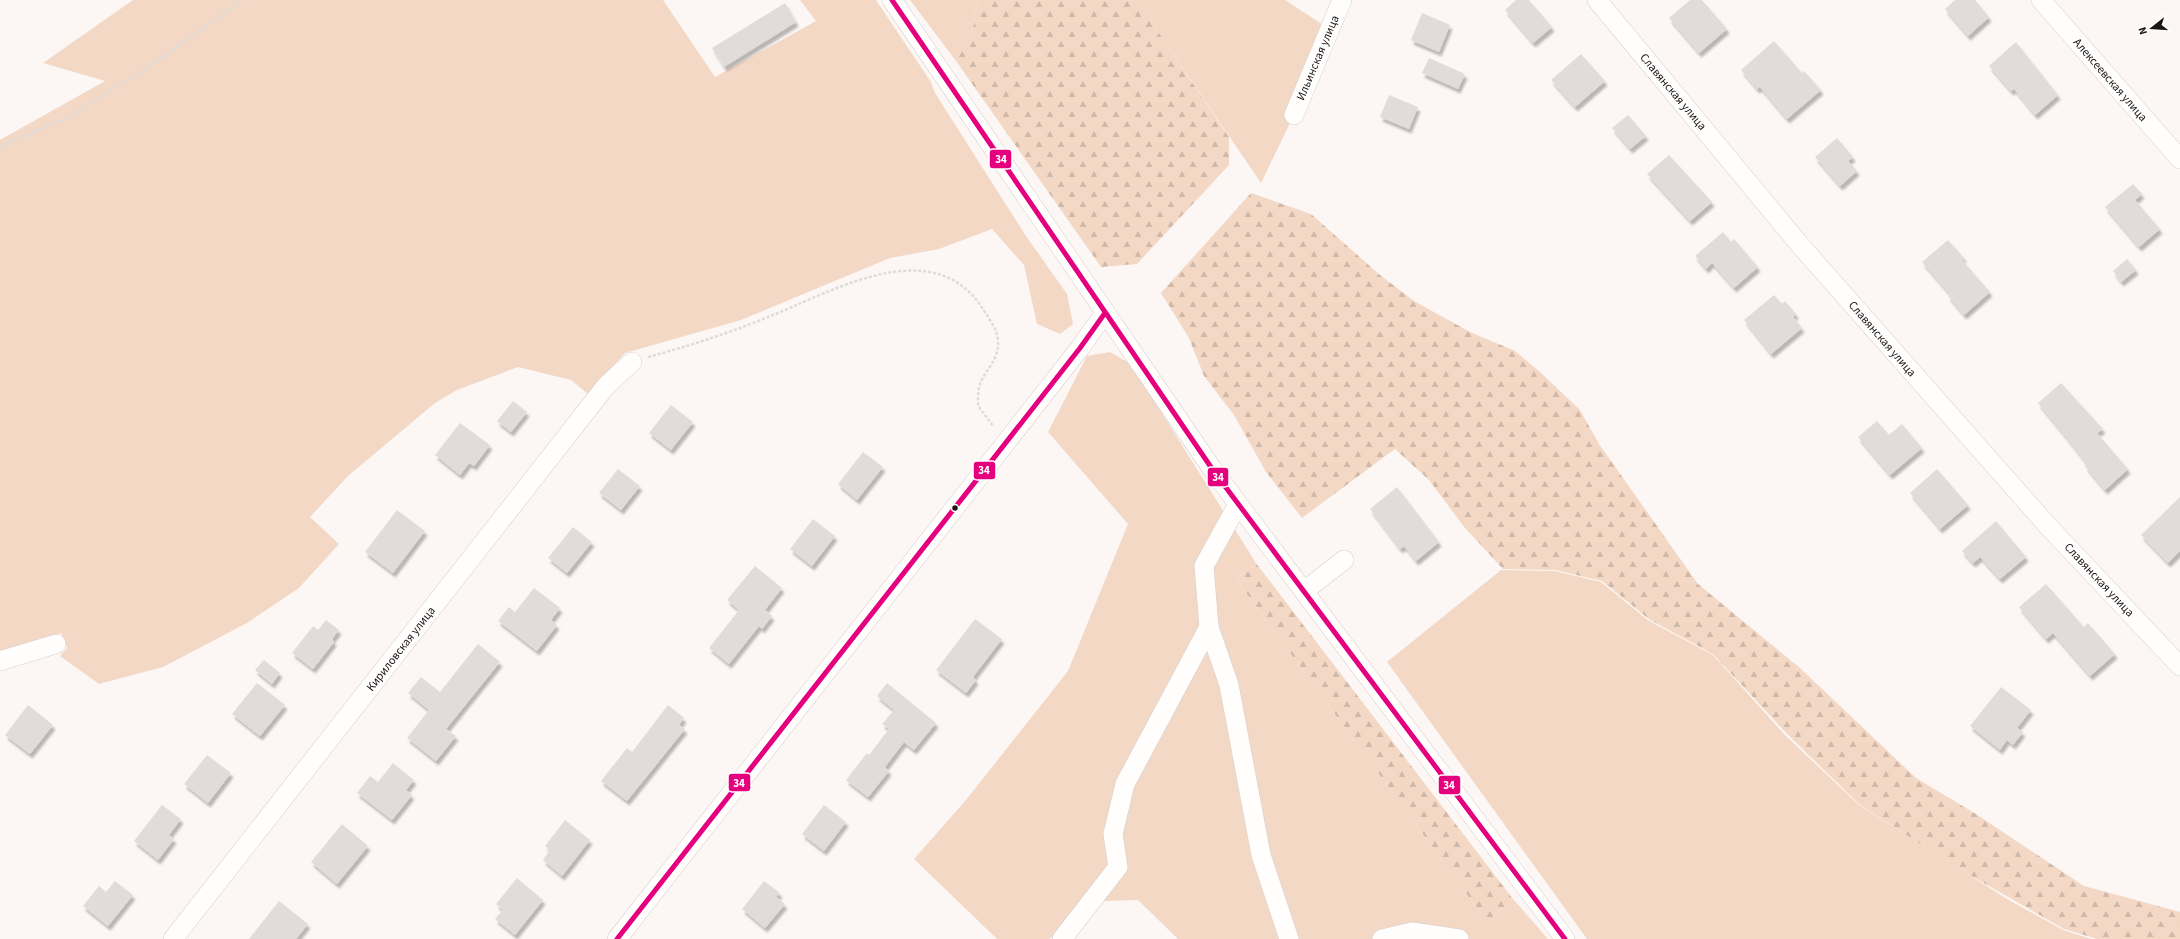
<svg xmlns="http://www.w3.org/2000/svg" width="2180" height="939" viewBox="0 0 2180 939" font-family="'Source Sans 3',sans-serif">
<defs>
<pattern id="forest-firs" width="22" height="20" patternUnits="userSpaceOnUse"><rect width="22" height="20" fill="#f3d8c6"/><path d="M5 1l3.5 6h-7zM16 11l3.5 6h-7z" fill="#d0b9a9"/></pattern>
<filter id="shadow"><feDropShadow dx="2.5" dy="4.5" stdDeviation="1" flood-color="#0004"/></filter>
</defs>
<rect width="100%" height="100%" fill="#fcf7f4"/>
<g fill="#f3d8c6">
<path d="M133,0H663L715,77L816,21L800,0H876L931,82L935,93L1026,236L1067,294L1073,324L1060,334L1037,324L1024,265L992,229L939,249L890,258L741,320L625,353L588,394L571,380L518,367L457,390L435,403L348,476L310,517L339,544L299,588L247,623L163,667L99,684L60,656L67,648L61,633L0,653V140L105,81L43,63Z"/>
<path d="M910,0H978L972,34L956,61Z"/>
<path d="M1141,0H1285L1334,32L1261,183L1159,33Z"/>
<path d="M1110,352L1131,364L1256,563L1236,579L1487,922L1513,899L1548,939H1178L1138,900L1105,901L1049,939H997L914,859L966,800L1068,671L1128,524L1048,432L1087,356Z"/>
<path d="M1501,570L1555,571L1601,582L1649,621L1713,655L1785,735L1859,805L2007,899L2063,930L2092,939H1587L1387,662Z"/>
</g>
<g fill="url(#forest-firs)">
<path d="M978,0H1141L1159,33L1229,137V165L1137,264L1101,267L956,61L972,34Z"/>
<path d="M1251,193L1311,214L1380,275L1414,301L1470,332L1515,351L1540,372L1580,410L1599,444L1698,584L1800,668L1916,778L1976,814L2084,886L2180,912V939H2097L2064,929L1959,869L1860,805L1787,734L1713,654L1650,620L1602,581L1555,570L1503,569L1465,528L1429,480L1395,449L1302,518L1266,472L1234,415L1204,376L1189,338L1161,293Z"/>
<path d="M1256,563L1513,899L1487,922L1236,579Z"/>
</g>
<g fill="#e1dcd9" filter="url(#shadow)">
<path d="M1516,0H1529L1552,27L1533,43L1505,10Z"/>
<path d="M1690,0H1702L1727,29L1699,53L1669,18Z"/>
<path d="M1955,0H1975L1989,17L1968,36L1945,9Z"/>
<path d="M785,3L796,22L724,67L712,48Z"/>
<path d="M1422,13L1450,25L1439,52L1411,40Z"/>
<path d="M1774,41L1802,73L1804,71L1821,90L1787,119L1760,87L1757,89L1741,70Z"/>
<path d="M2016,42L2058,95L2035,115L2014,89L2011,91L1989,66Z"/>
<path d="M1581,54L1605,81L1575,107L1551,80Z"/>
<path d="M1429,58L1465,74L1458,89L1422,73Z"/>
<path d="M1389,95L1418,107L1409,129L1380,117Z"/>
<path d="M1628,115L1646,136L1630,149L1612,128Z"/>
<path d="M1837,138L1853,157L1848,161L1857,171L1840,186L1815,157Z"/>
<path d="M1669,155L1712,202L1690,221L1647,174Z"/>
<path d="M2133,184L2142,194L2135,200L2160,229L2139,247L2105,207Z"/>
<path d="M1723,232L1731,242L1734,239L1758,267L1734,288L1712,263L1706,269L1695,256Z"/>
<path d="M1948,240L1964,258L1962,260L1990,292L1964,315L1948,296L1950,294L1922,262Z"/>
<path d="M2127,259L2136,270L2121,282L2113,271Z"/>
<path d="M1774,295L1782,304L1785,301L1796,314L1793,317L1802,328L1771,354L1744,320Z"/>
<path d="M2061,383L2103,429L2097,433L2128,469L2105,490L2085,466L2087,464L2062,432L2038,403Z"/>
<path d="M513,401L527,412L511,432L497,421Z"/>
<path d="M671,405L693,422L671,450L649,433Z"/>
<path d="M1877,421L1889,435L1902,424L1922,448L1890,475L1858,437Z"/>
<path d="M460,423L490,445L474,466L469,463L460,475L435,455Z"/>
<path d="M863,452L883,467L857,500L838,484Z"/>
<path d="M618,469L640,486L621,510L599,493Z"/>
<path d="M1937,469L1968,505L1940,529L1910,493Z"/>
<path d="M1397,487L1439,542L1416,561L1404,546L1400,549L1370,509Z"/>
<path d="M2180,497V551L2168,563L2141,535Z"/>
<path d="M397,510L425,531L393,573L365,552Z"/>
<path d="M813,519L835,536L812,566L790,549Z"/>
<path d="M1996,521L2026,557L2000,579L1980,557L1973,563L1962,551Z"/>
<path d="M573,527L592,542L567,573L548,558Z"/>
<path d="M755,566L782,588L765,610L772,616L762,629L759,626L729,664L709,648L739,610L727,600Z"/>
<path d="M2046,584L2084,627L2088,623L2115,654L2090,676L2053,633L2046,639L2019,607Z"/>
<path d="M534,588L560,608L551,620L557,625L537,651L498,621L509,607L515,612Z"/>
<path d="M975,619L1002,639L973,677L976,680L966,693L936,670Z"/>
<path d="M326,620L339,630L332,639L334,642L313,669L292,653L313,626L318,630Z"/>
<path d="M478,644L500,662L446,729L456,736L436,761L407,738L429,710L408,693L421,677L440,692Z"/>
<path d="M264,660L280,673L272,684L255,670Z"/>
<path d="M257,683L285,705L260,736L232,714Z"/>
<path d="M887,683L936,723L914,750L904,742L885,767L889,771L868,797L846,780L867,753L869,755L889,729L882,724L894,710L877,696Z"/>
<path d="M2001,687L2031,710L2017,728L2023,732L2013,745L2007,740L2000,750L1970,726Z"/>
<path d="M28,705L53,725L30,754L5,735Z"/>
<path d="M668,705L684,718L679,725L685,729L627,801L601,781L627,748L632,752Z"/>
<path d="M207,755L231,773L208,803L184,784Z"/>
<path d="M393,763L414,780L406,790L412,795L392,820L357,793L370,776L378,782Z"/>
<path d="M162,805L181,819L169,835L174,839L158,860L134,841Z"/>
<path d="M824,805L846,822L824,851L802,834Z"/>
<path d="M565,820L590,840L562,876L543,860L550,850L545,846Z"/>
<path d="M342,824L368,846L337,884L311,862Z"/>
<path d="M517,878L543,900L515,935L495,919L503,910L496,904Z"/>
<path d="M115,881L133,895L108,926L83,906L99,886L106,892Z"/>
<path d="M764,881L780,893L776,897L785,904L765,928L742,909Z"/>
<path d="M279,901L308,924L296,939H249Z"/>
</g>
<g fill="none" stroke-linecap="round" stroke-linejoin="round">
<defs>
<g id="minor">
<path d="M892,0L1215,473L1565,939"/>
<path d="M1597,0L1800,245L2047,525L2180,666"/>
<path d="M2041,0L2180,159"/>
<path d="M1294,115L1342,0"/>
<path d="M1304,591L1344,560"/>
<path d="M1209,627L1229,685L1261,855L1289,939"/>
<path d="M0,661L56,644"/>
<path d="M173,939L606,386L632,362"/>
<path d="M617,939L1080,348L1105,313"/>
<path d="M1062,939L1118,867L1113,834L1125,784L1209,627L1204,566L1238,504"/>
<path d="M1382,939L1412,932L1459,939"/>
</g>
</defs>
<use href="#minor" stroke="#d5d0cd" stroke-width="20"/>
<g stroke="#dddbda" stroke-width="2.5" stroke-dasharray="3 2" stroke-linecap="butt">
<path d="M0,149L7,144L71,116L148,67L243,0"/>
<path d="M648,357C689,346 729,333 768,317C830,293 930,232 981,306C987,316 998,329 998,341C999,362 984,370 979,387C978,393 978,400 978,406L994,427"/>
</g>
<use href="#minor" stroke="#fffefd" stroke-width="19"/>
<defs>
<g id="bus-1">
<path d="M892,0L1215,473L1565,939"/>
<path d="M617,939L1080,348L1105,313"/>
</g>
</defs>
<use href="#bus-1" stroke="#fff" stroke-width="8"/>
<use href="#bus-1" stroke="#e5007d" stroke-width="5"/>
</g>
<circle fill="#1c1613" stroke="#fff" stroke-width="1.5" cx="955" cy="508" r="3.5"/>
<g text-anchor="middle" dominant-baseline="central" stroke-width="4" stroke-linejoin="round" paint-order="stroke">
<g font-size="12" fill="#1c1613" stroke="#fff">
<text transform="translate(1318 58) rotate(-67)">Ильинская улица</text>
<text transform="translate(2110 80) rotate(49)">Алексеевская улица</text>
<text transform="translate(1673 92) rotate(50)">Славянская улица</text>
<text transform="translate(1882 339) rotate(49)">Славянская улица</text>
<text transform="translate(2099 580) rotate(47)">Славянская улица</text>
<text transform="translate(401 649) rotate(-52)">Кириловская улица</text>
</g>
</g>
<g stroke="#fff" stroke-width="1.5">
<rect x="989" y="149" width="23" height="20" rx="4" fill="#e5007d"/>
<rect x="973" y="461" width="23" height="19" rx="4" fill="#e5007d"/>
<rect x="1207" y="467" width="22" height="20" rx="4" fill="#e5007d"/>
<rect x="728" y="773" width="23" height="19" rx="4" fill="#e5007d"/>
<rect x="1438" y="775" width="23" height="20" rx="4" fill="#e5007d"/>
</g>
<g font-size="11" text-anchor="middle" font-weight="bold" fill="#fff">
<text x="1001" y="163">34</text>
<text x="984" y="474">34</text>
<text x="1218" y="481">34</text>
<text x="739" y="787">34</text>
<text x="1449" y="789">34</text>
</g>
<g transform="translate(2152 28) rotate(253)" stroke="#ffffff" stroke-width="3" paint-order="stroke">
<path d="M0-3L7 15L0 10L-7 15Z" fill="#1c1613"/>
<text y="-6" font-size="11" font-weight="bold" text-anchor="middle" fill="#1c1613">N</text>
</g>
</svg>
